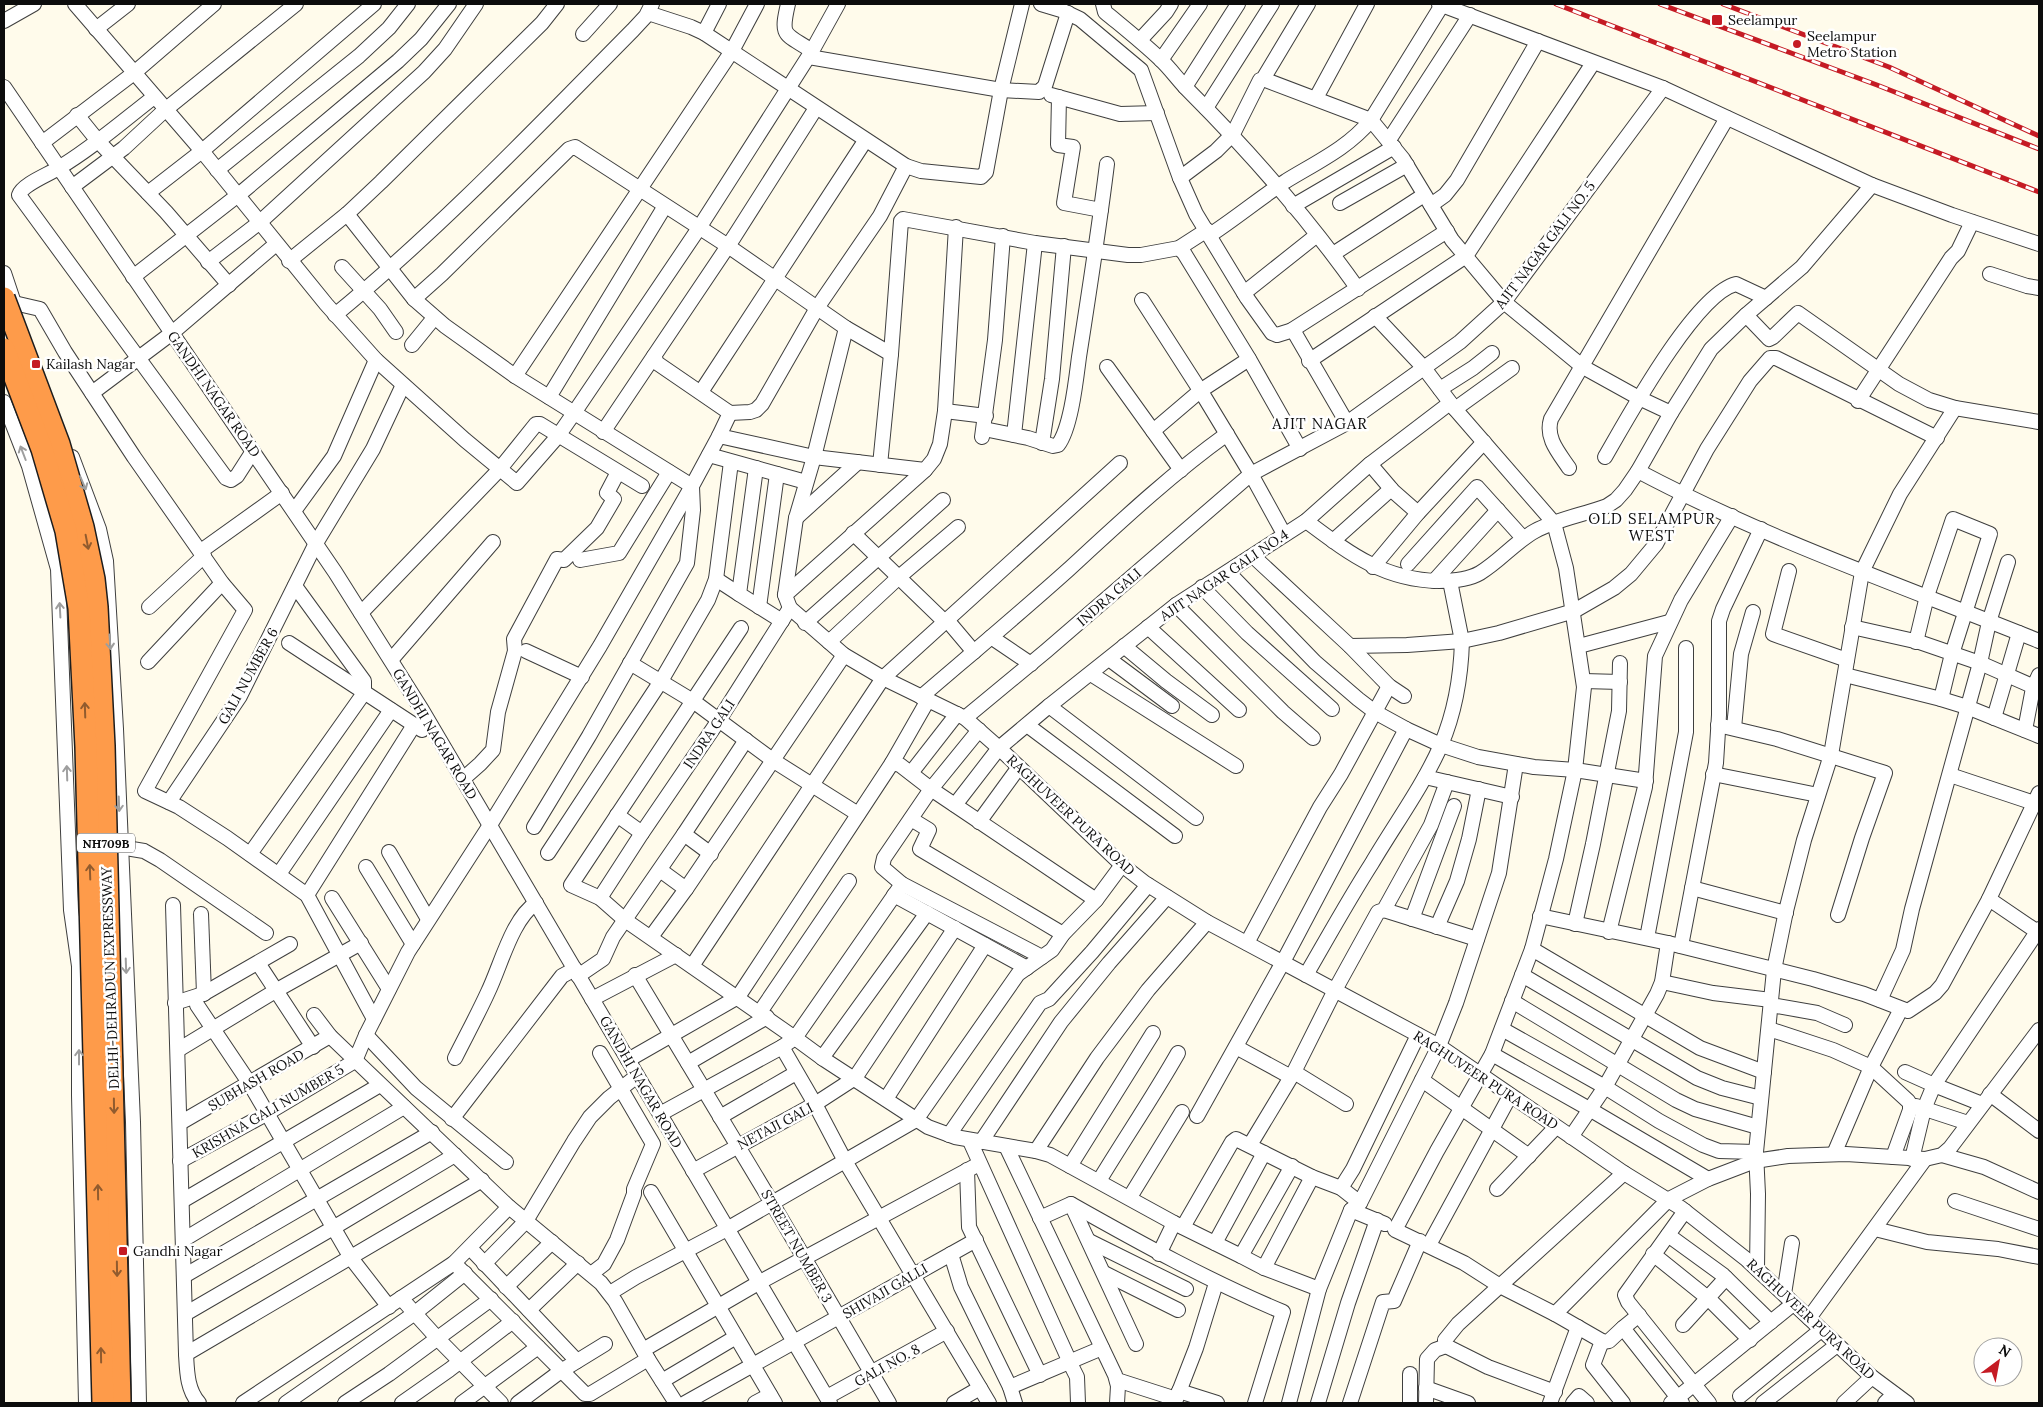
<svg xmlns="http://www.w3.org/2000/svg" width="2043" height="1407" viewBox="0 0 2043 1407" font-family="Lora,serif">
<rect width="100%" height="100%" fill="#fffbeb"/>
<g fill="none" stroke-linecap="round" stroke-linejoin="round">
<defs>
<g id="minor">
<path d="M75,4L202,151L326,304L376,360L465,440L517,483L558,436L574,413L699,228L812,51L838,4"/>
<path d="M788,4C780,38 785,33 812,51"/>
<path d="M1041,4L1061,10L1080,19L1141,70L1180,178L1196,214L1247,298L1272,333L1277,335L1293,330L1347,423"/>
<path d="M1103,4L1105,12C1123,27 1142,42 1160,59C1170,68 1178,80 1188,90C1250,152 1307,217 1358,289"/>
<path d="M1439,4L1663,88L1872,185L1952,215L2039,244"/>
<path d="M648,13L691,27L704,33L906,166L921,171L981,177L986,172L1001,90L1022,4"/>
<path d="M4,21L34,4"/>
<path d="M96,29L128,4"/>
<path d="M704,33L719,4"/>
<path d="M583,34L610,4"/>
<path d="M1140,40L1166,12L1171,4"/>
<path d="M809,57L1001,90L1039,92L1045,86L1068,13"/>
<path d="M1161,60L1200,4"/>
<path d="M1263,79L1371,120L1403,159L1452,240L1504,302L1583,367L1639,398L1671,413"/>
<path d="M4,87L335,572L422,710L830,1403"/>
<path d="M1185,87L1238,4"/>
<path d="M1051,95L1120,114L1157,113"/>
<path d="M154,97C123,121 91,149 57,169C47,175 22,185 19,195L226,478L231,480L237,476L253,451"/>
<path d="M1059,97L1058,145L1073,147L1064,203L1101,210"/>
<path d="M1316,98L1367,4"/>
<path d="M816,108L734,237L654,356L657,363L730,413L750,412L756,410L762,404L817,308L880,216L906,166"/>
<path d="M1206,108L1272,4"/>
<path d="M77,115L98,141L166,212L229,285"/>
<path d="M1389,140L1470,15"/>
<path d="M42,143L134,73L214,4"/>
<path d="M217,170L359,56L389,28L408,4"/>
<path d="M1180,178L1216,151L1233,134L1260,80L1263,79L1308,4"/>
<path d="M72,187L124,148L165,110L296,4"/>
<path d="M148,193L202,151L374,4"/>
<path d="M1340,203L1407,165"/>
<path d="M1431,205L1445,195L1457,180L1538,41"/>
<path d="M1293,206L1394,147"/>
<path d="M347,214L414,299L445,326L515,376L692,486"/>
<path d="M956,227L945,411L940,444L934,459L925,470L785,595L790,608L844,655L883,678L965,718L999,748L1122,865L1145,883L1207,922L1439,1046L1624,1173L1681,1208L1746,1259L1872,1377L1907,1403"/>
<path d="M1210,235C1236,218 1260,198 1286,181C1317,162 1348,148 1371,120L1442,5"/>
<path d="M1179,248L1184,253L1249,359L1300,449"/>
<path d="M1333,254L1424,195"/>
<path d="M289,261L347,214L381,182L542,23L557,4"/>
<path d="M208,262L260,222L424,72L445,49L476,4"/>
<path d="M342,267L380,309L396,332"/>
<path d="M4,273L15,306"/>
<path d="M1990,274L2027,286L2039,288"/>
<path d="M133,277L242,192L398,61L421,39L449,4"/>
<path d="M1244,293L1317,235"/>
<path d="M414,299L442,274L569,149L575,147L728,246L846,328L891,354"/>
<path d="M1142,300L1205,398L1251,474L1284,534"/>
<path d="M14,303L40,309L65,352L134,457L222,583L245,610L145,791L179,807L227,838L307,895L374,1019"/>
<path d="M335,315C442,227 536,128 633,30L646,16L652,4"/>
<path d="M1746,315L1802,267L1872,185"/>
<path d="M1375,316L1424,368L1455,409L1554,523L1566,568L1584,687L1575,770L1556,859L1532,949L1492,1054L1437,1151L1395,1230L1464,1263L1500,1286L1555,1314L1602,1341L1593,1365L1623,1403"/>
<path d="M1292,330L1447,231"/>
<path d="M412,345L434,318"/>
<path d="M1309,361L1466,256L1593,63"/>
<path d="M1107,367L1181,470"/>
<path d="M515,376L732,51L757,4"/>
<path d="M1440,389L1473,368L1492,353"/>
<path d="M701,392L865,141"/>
<path d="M92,393L172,333L276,244"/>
<path d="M549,397L665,206"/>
<path d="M1858,401L1951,258L1958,251L1972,222"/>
<path d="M4,402L29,466L58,569L71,910L79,966V1095L86,1403"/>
<path d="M1455,409L1512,368"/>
<path d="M945,411L986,416"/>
<path d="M984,429L1028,438L1053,446L1058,445C1071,428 1076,380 1079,357C1089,293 1099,229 1107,164"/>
<path d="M1153,431L1200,391L1249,359"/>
<path d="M603,432L654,356"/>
<path d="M1014,435L1035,243"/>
<path d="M719,436L730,413"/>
<path d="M982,437L995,340L1003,236"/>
<path d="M1042,443L1052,379L1064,246"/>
<path d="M709,455L806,482"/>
<path d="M72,457L99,529L106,561L116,729L133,1122L139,1403"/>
<path d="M1605,457C1627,419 1695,294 1736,284L1766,298"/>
<path d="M1370,464L1393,491L1418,513"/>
<path d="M880,465L891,354L901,221L903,219L1035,243L1128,255H1141L1179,248L1207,230"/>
<path d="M756,468L739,594L782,621"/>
<path d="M1569,468C1559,453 1545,438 1551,419L1727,118"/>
<path d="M1638,471C1766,539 1905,587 2039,641"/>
<path d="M294,511L334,456L376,360"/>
<path d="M796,518L858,462"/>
<path d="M1306,521C1349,553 1383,580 1439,581C1453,581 1468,580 1480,573C1500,561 1515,542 1535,531C1557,519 1583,515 1607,506L1616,500L1625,490L1638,471L1671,413L1711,349L1746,315L1769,339L1773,337L1798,313L1899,384L1929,400L1955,408L2039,422"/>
<path d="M853,533L945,622"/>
<path d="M1333,541L1391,489"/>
<path d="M201,551L282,493"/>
<path d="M1253,556L1350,646L1389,686L1404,696"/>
<path d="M580,560L619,553L669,472"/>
<path d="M1408,564L1477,487L1523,538"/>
<path d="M1373,567L1418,513L1484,442"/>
<path d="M1789,571L1773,634L1847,660"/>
<path d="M1228,572L1315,662L1358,699L1375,712L1406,729L1441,745L1478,757L1534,767L1575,770L1646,781"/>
<path d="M716,579L739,594"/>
<path d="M1434,581L1498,510"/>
<path d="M1202,587L1247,633L1332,709"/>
<path d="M785,595L796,518L814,457L846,328"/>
<path d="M1176,605L1283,712L1313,738"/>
<path d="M149,607L204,556"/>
<path d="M759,607L777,474"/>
<path d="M361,613L499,470L536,424H540L642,486"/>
<path d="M947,620L974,652"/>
<path d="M805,623L943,500"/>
<path d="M1148,627L1239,710"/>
<path d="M1852,627L1919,642L1980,663L2039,689"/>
<path d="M741,628L571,885L600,898L625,920L795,1038L902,884"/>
<path d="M991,637L1031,664"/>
<path d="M829,642L899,577L958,527"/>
<path d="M1916,642L1927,596L1953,519L1990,534L1952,654L1941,699"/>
<path d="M289,643L422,730"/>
<path d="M1124,646L1166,681L1212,715"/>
<path d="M1350,646L1407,645L1462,641L1499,633L1574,611L1614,588L1631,574L1656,544L1707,449L1750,381L1770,358H1776L1937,438"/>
<path d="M1579,646L1669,622"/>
<path d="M526,651L582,677"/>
<path d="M1109,659L1172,706"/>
<path d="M391,660L493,542"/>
<path d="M148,662L222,583"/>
<path d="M630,663L693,701L774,761L858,814"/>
<path d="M1091,674L1236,766"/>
<path d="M1845,675L1941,699L1967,707L2039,736"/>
<path d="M1584,681L1620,682"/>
<path d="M921,697C970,655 1020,613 1068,570C1119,523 1170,475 1227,434"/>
<path d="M1049,706L1196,818"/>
<path d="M965,718L1046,651L1251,474L1347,423L1460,342L1504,302L1663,88"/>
<path d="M1994,718L2019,633"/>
<path d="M1027,725L1175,836"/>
<path d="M1718,725L1777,739L1885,773L1862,838L1838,915"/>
<path d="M1734,728L1741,654L1753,612"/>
<path d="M979,730L931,789L884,858L882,867L902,884L1042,957L1052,950L1063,934L1096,900"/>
<path d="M2025,730L2033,688L2039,675"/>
<path d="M892,763L928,700"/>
<path d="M911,773L957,714"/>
<path d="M1713,774L1818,795"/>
<path d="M1950,775L2034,803"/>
<path d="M1425,777L1512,797"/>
<path d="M463,779L480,764L493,750L498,712L515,651L514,639L557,559L564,560L597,528L614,499L607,493L618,472"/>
<path d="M169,802L240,696L316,543L373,449L403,385"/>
<path d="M955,805L999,748L1049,706L1176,605L1306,521L1370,464L1450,403"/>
<path d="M617,815L642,833L719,720L790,608"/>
<path d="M911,819L929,830L920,849L1063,934"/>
<path d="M979,822L1019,767"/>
<path d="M534,827L589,736L687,563L693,510L692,487"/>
<path d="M120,847L144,851L160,860L266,933"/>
<path d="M389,852L428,919"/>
<path d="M548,853L661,681L708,600L716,579L731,462"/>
<path d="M250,854L364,693V681L295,586"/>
<path d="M711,854L684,834L746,740"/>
<path d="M366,867L413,944"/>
<path d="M660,870L686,889L844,655"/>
<path d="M279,874L391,710"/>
<path d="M1692,888L1786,913"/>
<path d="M307,895L414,725"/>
<path d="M894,895L1027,968"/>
<path d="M332,898L389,989"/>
<path d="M600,898L642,833"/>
<path d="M1989,899L2039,933"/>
<path d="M173,905L186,1354C187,1371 187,1390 199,1403"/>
<path d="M1384,910L1477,939"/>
<path d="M201,914L204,994"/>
<path d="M1540,916L1668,943L1813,979L1864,994L1908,1011L1935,993L1942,985L1989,899L2039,793"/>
<path d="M1412,919L1454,806"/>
<path d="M1575,924L1593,844L1619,711L1620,663"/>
<path d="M1437,927L1457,881L1469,839L1479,789"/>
<path d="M1609,932L1645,787L1655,656L1681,600L1732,516"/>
<path d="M651,937L686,889"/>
<path d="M1647,938L1686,732V648"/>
<path d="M1247,943L1320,807L1341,774L1389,686"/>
<path d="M1681,946L1716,763L1719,715V621L1723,609L1761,529"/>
<path d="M1532,949L1700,1048L1764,1072"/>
<path d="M258,963L313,1047"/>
<path d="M692,966L883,678L1120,463"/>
<path d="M635,975L772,1203L889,1403"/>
<path d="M1306,975C1328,937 1349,899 1372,863C1395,824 1423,786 1441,745C1455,712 1461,676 1462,641L1450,581"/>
<path d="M1522,975L1697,1078L1722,1088L1761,1098"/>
<path d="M578,976L603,959L613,937L684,834"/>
<path d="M1662,982L1713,993L1771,1000"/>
<path d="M592,999L676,955"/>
<path d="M1880,1000L1903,950L1912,909L1980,663L1989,622L2008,562"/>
<path d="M1512,1001L1676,1100L1695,1109L1758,1127"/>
<path d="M175,1003L203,994L290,944"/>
<path d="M197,1005L250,1084L351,1258L389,1307"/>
<path d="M1771,1005L1817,1013L1845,1025"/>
<path d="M760,1012L849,881"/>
<path d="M314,1015L330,1036L509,1207L601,1283L615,1301L648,1359L676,1403"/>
<path d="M1502,1029L1605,1087L1659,1121L1703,1145L1719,1151L1756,1152"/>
<path d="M1769,1029L1833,1050L1871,1067L1908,1101L1910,1104V1110L1893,1157"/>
<path d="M366,1035L416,1088L506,1162"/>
<path d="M782,1047L815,1104L845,1161L989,1403"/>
<path d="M1236,1047L1291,1077"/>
<path d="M178,1050L277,990L361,943"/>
<path d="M1492,1054L1591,1110L1708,1179"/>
<path d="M455,1058C466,1036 478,1014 488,992C501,965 512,919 536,903"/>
<path d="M822,1058L927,913"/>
<path d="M628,1060L738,997L892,763L900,765L931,789L1096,900L1122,865"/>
<path d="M688,1063L767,1017"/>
<path d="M1905,1072L1934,1085L2039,929"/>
<path d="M1422,1080L1529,1156"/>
<path d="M1990,1094L2039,1131"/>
<path d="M886,1099L985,945"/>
<path d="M1346,1104L1294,1072L1335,990L1378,912L1384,910L1431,825L1447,782"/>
<path d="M1916,1106L1968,1123"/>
<path d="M660,1114L782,1047L795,1038L825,1060L928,1127L955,1137L1036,1151L1050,1155L1174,1223L1241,1256L1264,1268L1319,1289"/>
<path d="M1197,1116L1283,962L1406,729"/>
<path d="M720,1117L796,1073"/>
<path d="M452,1119L562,976L575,969"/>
<path d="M180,1123L330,1036"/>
<path d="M949,1135L1040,1003L1049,999L1092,952L1148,885"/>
<path d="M1571,1137L1605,1087L1657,994L1662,982L1668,943"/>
<path d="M970,1141L1073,1369L1077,1377L1078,1403"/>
<path d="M981,1142L1061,1022L1109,963L1167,897"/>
<path d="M1250,1145L1294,1072"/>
<path d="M1006,1146L1115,1375L1118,1386L1117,1403"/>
<path d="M1036,1151L1097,1058L1148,990L1207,922"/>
<path d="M1834,1154L1871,1067L1901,1009"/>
<path d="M1942,1155L1984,1167L2039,1192"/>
<path d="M1912,1159L1924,1109L1934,1085L1982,1104"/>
<path d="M180,1161L266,1114L355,1061L366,1035L408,952L490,825L600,646L692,486L719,436L814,457L925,470"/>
<path d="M1070,1166L1153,1033"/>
<path d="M967,1170L969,1227L1040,1375"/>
<path d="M693,1171L815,1104L855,1078L955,928"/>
<path d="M1099,1181C1125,1138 1153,1097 1178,1053"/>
<path d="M1341,1188L1353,1169L1418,1035"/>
<path d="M1497,1189L1556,1127"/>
<path d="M651,1192L775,1403"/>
<path d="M1130,1197L1182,1112"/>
<path d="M182,1201L380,1085"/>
<path d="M1955,1201L2039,1229"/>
<path d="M1071,1204L1136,1344"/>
<path d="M1351,1210L1385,1224"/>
<path d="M1685,1211L1625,1295L1628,1302L1709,1403"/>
<path d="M1040,1218L1071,1204C1140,1243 1209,1281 1283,1312L1255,1403"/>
<path d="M1183,1227L1232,1142L1236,1139L1312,1177L1341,1188L1360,1203L1439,1046L1456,1003L1499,873L1516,764"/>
<path d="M1875,1229L1927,1242L1998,1249L2039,1257"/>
<path d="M1668,1235L1723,1275L1771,1322"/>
<path d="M183,1240L404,1107"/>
<path d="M1089,1241L1186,1289"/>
<path d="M1215,1243L1264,1153"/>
<path d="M1429,1245L1510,1096"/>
<path d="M470,1248L577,1361"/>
<path d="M951,1254L961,1287L1010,1387L1015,1403"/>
<path d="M1159,1254L1174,1223"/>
<path d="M1653,1254L1709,1299L1750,1340"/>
<path d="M1241,1256L1292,1166"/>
<path d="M454,1263L585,1394H590L648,1359"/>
<path d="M484,1264L526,1221L574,1141L590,1117L609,1098L637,1076"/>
<path d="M1264,1268L1312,1177"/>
<path d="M1757,1268L1758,1194L1756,1152L1774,970L1786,911L1804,840L1831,755L1862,572L1900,494L1955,408"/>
<path d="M1104,1273L1178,1310"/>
<path d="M591,1274L604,1264L617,1240L634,1194V1189L653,1144L600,1053"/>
<path d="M184,1276L432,1132"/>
<path d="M506,1287L552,1242"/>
<path d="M610,1293L636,1277L727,1229L916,1120L1018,974L1042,957"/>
<path d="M1784,1294L1792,1243"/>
<path d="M401,1298L438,1339L501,1403"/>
<path d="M529,1310L578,1263"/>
<path d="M185,1314L333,1228L455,1155"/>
<path d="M1555,1314L1669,1199L1708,1179L1755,1161L1788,1156L1846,1154L1925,1159L1942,1155L1950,1148L2039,1030"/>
<path d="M1639,1315L1623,1328L1682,1403"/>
<path d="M1809,1318L1925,1159"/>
<path d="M1683,1325L1726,1278"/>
<path d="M1602,1342L1609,1341L1623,1328"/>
<path d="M1446,1346L1445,1340L1458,1324L1624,1173"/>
<path d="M1446,1346L1488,1367L1555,1392"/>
<path d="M643,1350L760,1282L979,1164"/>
<path d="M186,1354L482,1180"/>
<path d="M1117,1380L1170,1397L1175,1403"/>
<path d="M662,1381L736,1337"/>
<path d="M1010,1387L1102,1348"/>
<path d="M1426,1388L1468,1403"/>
<path d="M1179,1391L1217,1403"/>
<path d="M1740,1396L1821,1330"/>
<path d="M827,1397L947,1331"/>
<path d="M1175,1402L1196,1348L1216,1283"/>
<path d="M243,1403L454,1263L509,1207"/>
<path d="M286,1403L415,1313L465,1273"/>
<path d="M345,1403L389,1374L491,1299"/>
<path d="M402,1403L449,1370L513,1321"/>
<path d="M462,1403L538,1347"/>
<path d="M518,1403L561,1371L605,1344"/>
<path d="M685,1403L976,1240"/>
<path d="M755,1403L770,1395"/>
<path d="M954,1403L980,1388"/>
<path d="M1289,1403L1319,1289L1351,1210L1360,1203"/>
<path d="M1318,1403L1348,1303L1377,1220"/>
<path d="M1350,1403L1383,1302L1394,1301L1420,1241"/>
<path d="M1410,1403V1374"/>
<path d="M1426,1403L1427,1359L1435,1350L1446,1346"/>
<path d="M1550,1403L1578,1327"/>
<path d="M1573,1403L1579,1396L1587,1403"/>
<path d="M1671,1403L1793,1304"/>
<path d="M1763,1403L1837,1345"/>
<path d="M1844,1403L1872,1377"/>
<path d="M1885,1403L1894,1394"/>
</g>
</defs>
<use href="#minor" stroke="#3f3f3f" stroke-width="16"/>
<use href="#minor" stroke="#fff" stroke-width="14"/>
<defs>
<g id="rail">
<path d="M1556,4L2039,192"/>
<path d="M1660,4L1877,85L2039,149"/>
<path d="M1723,4L1889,67L2039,136"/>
</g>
</defs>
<use href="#rail" stroke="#c51b24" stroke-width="5"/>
<use href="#rail" stroke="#fff" stroke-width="3" stroke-dasharray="9" stroke-linecap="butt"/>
<defs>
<g id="highway-bridge">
<path d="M4,298L59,444L83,527L94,579L97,607L104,746L120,1403"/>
<path d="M4,349L42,449L66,531L79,608L86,747L103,1403"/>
</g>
</defs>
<use href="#highway-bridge" stroke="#1d1d1d" stroke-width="24" stroke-linecap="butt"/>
<use href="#highway-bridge" stroke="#fe9b4a" stroke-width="21"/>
</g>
<defs><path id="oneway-shaft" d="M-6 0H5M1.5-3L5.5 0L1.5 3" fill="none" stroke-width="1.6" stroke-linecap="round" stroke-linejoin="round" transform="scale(1.25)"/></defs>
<g stroke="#9e9e9e">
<use href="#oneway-shaft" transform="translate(23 453) rotate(-111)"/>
<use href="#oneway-shaft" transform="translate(83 483) rotate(67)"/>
<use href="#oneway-shaft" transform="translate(60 610) rotate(-93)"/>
<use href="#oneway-shaft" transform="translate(110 642) rotate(86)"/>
<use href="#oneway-shaft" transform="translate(67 773) rotate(-92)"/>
<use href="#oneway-shaft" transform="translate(119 804) rotate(88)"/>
<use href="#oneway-shaft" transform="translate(126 966) rotate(88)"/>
<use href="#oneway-shaft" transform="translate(79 1057) rotate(-90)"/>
</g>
<g stroke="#915b2e">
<use href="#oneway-shaft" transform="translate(87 542) rotate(79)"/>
<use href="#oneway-shaft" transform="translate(85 710) rotate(-92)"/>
<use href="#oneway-shaft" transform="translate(90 872) rotate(-92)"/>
<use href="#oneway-shaft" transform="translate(114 1106) rotate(89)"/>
<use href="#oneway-shaft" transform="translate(98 1192) rotate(-91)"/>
<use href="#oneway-shaft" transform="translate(117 1269) rotate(89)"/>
<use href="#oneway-shaft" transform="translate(101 1355) rotate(-91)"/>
</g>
<g fill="#c51b24" stroke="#fff" stroke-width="2">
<rect x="1711" y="14" width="12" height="12" rx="2.5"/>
<circle cx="1797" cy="44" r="5"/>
<rect x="31" y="359" width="10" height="10" rx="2.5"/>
<rect x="118" y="1246" width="10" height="10" rx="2.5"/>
</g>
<g text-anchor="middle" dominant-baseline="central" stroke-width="5" stroke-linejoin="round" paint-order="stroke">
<rect fill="#fff" stroke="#555" stroke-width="1" x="77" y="833.5" width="58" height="19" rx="4"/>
<g font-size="12" font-weight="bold" fill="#0c0c0c">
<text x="106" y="843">NH709B</text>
</g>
<g font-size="14" fill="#0c0c0c" stroke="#fff" text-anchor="start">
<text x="1728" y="20">Seelampur</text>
<text x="1807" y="36">Seelampur<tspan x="1807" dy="16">Metro Station</tspan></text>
<text x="46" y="364">Kailash Nagar</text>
<text x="133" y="1251">Gandhi Nagar</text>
</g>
<g font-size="14" fill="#0c0c0c" stroke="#fff">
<text transform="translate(1545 245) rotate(-53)">AJIT NAGAR GALI NO. 5</text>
<text transform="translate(214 394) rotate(55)">GANDHI NAGAR ROAD</text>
<text transform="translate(1224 575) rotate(-34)">AJIT NAGAR GALI NO.4</text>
<text transform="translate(1109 597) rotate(-41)">INDRA GALI</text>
<text transform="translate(248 676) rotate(-61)">GALI NUMBER 6</text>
<text transform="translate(435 734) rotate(59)">GANDHI NAGAR ROAD</text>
<text transform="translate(709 734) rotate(-56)">INDRA GALI</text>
<text transform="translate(1071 815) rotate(43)">RAGHUVEER PURA ROAD</text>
<text transform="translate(110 978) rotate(-92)">DELHI-DEHRADUN EXPRESSWAY</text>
<text transform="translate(256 1080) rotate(-30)">SUBHASH ROAD</text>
<text transform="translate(1486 1080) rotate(33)">RAGHUVEER PURA ROAD</text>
<text transform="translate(641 1082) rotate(60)">GANDHI NAGAR ROAD</text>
<text transform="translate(268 1111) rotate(-30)">KRISHNA GALI NUMBER 5</text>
<text transform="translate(775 1126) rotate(-28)">NETAJI GALI</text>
<text transform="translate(797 1246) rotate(60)">STREET NUMBER 3</text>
<text transform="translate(885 1291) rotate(-30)">SHIVAJI GALLI</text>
<text transform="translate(1811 1319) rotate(43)">RAGHUVEER PURA ROAD</text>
<text transform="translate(887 1365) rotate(-29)">GALI NO. 8</text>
</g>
<g font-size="15" letter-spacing="1" fill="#0c0c0c" stroke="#fff">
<text x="1320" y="423">AJIT NAGAR</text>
<text x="1652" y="518">OLD SELAMPUR<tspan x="1652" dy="17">WEST</tspan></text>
</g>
</g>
<rect width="2043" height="1407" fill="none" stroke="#0c0c0c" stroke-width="10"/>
<g transform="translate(1998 1362) rotate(32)"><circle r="24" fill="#ffffff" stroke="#9e9e9e"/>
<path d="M0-4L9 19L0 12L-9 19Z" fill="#c51b24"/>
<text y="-8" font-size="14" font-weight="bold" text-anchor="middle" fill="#0c0c0c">N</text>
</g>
</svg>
